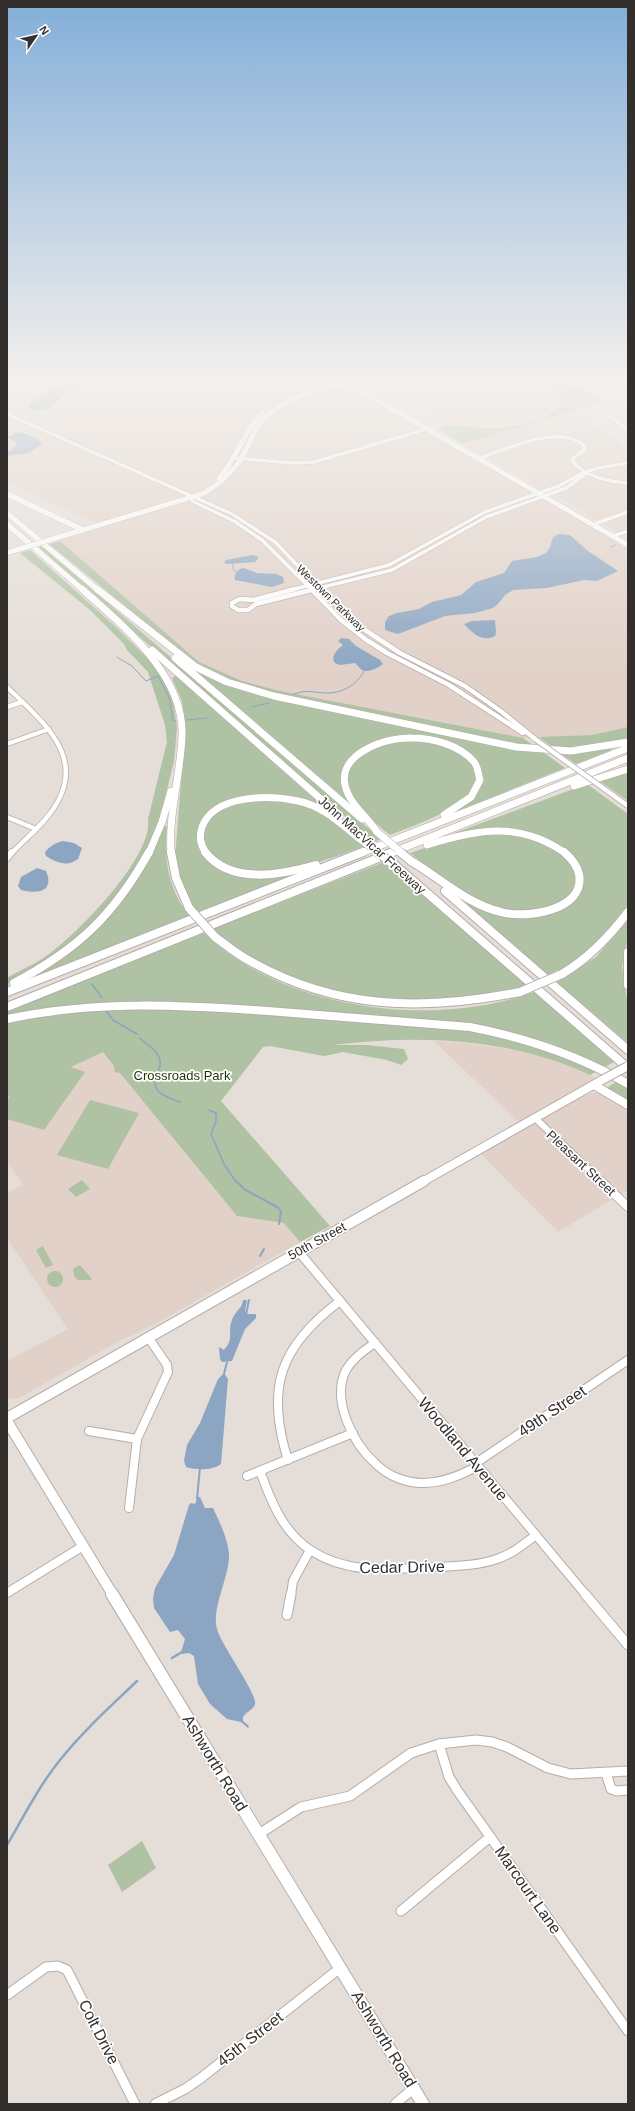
<svg xmlns="http://www.w3.org/2000/svg" width="635" height="2111" viewBox="0 0 635 2111" font-family="Helvetica,sans-serif">
<rect width="100%" height="100%" fill="#e5ddd7"/>
<g fill="#e1d1c8">
<path d="M7,380H342L628,545V727L592,735L523,738L280,691L242,681L199,662L56,538L100,525L7,483Z"/>
<path d="M361,380H430L458,396L462,394L435,380H535L552,391L557,401L553,409L546,413L513,424L490,426L450,422L429,425L415,417L433,412L434,408L427,405L405,411L358,384L357,383Z"/>
<path d="M573,411L620,443L628,454V462L587,470L580,467L575,460L586,451L587,446L582,440L567,435L572,429L567,427L560,428L563,432L561,434L546,436L485,455L480,454L462,444Z"/>
<path d="M549,438H569L583,446L582,449L570,459L571,464L581,472L565,482L546,489H541L488,458Z"/>
<path d="M628,464V482L607,480L593,473Z"/>
<path d="M589,476L609,483L628,484V510L596,520L555,495Z"/>
<path d="M628,513V530L615,531L603,524Z"/>
<path d="M434,1041L464,1043L517,1050L554,1060L602,1080L573,1098L598,1092L614,1100L628,1112V1190L558,1232L478,1151L522,1125Z"/>
<path d="M103,1052L237,1216L284,1223L300,1242L155,1324L121,1340L23,1396L16,1399L7,1398V1361L68,1329L7,1238V1193L23,1185L7,1161V1097Z"/>
</g>
<g fill="#afc2a4">
<path d="M540,380H562L605,401L462,444L439,429C446,422 476,428 487,428C507,429 547,423 559,406L560,397L554,388Z"/>
<path d="M60,541L199,662L242,681L280,691L523,738L536,747L317,703L238,684L198,665L49,544Z"/>
<path d="M42,546L381,839L374,842L38,548Z"/>
<path d="M30,550L116,627L150,661L167,685L173,699L177,728L174,761L158,827L131,881L86,933L21,977L7,984V978C18,971 31,966 42,959C73,939 154,857 148,819L167,742L165,725L148,672L127,650L124,644L90,610L20,553Z"/>
<path d="M195,669L230,686L272,698L521,750L543,752L565,768L452,813C465,803 479,796 482,779L463,749L399,737L347,761C338,777 341,787 350,802L349,803L193,670Z"/>
<path d="M176,676L327,810L285,796L217,807L198,841L227,870L299,873L198,913L180,883L175,858L185,732L182,701L172,678Z"/>
<path d="M628,727V739L576,748H554L539,737L592,735Z"/>
<path d="M418,739C429,742 454,747 462,753C513,794 417,824 390,835C367,817 325,780 362,755C367,752 373,747 378,745C391,742 405,741 418,739Z"/>
<path d="M610,749L612,750L576,764L560,753Z"/>
<path d="M628,770V801L598,780Z"/>
<path d="M587,784L628,814V905L593,947L559,972L557,970L549,975L456,895L517,916L573,900L578,863L526,832L450,836L449,835Z"/>
<path d="M257,799L304,804L328,817L364,846C333,858 283,877 249,871C224,866 184,845 212,816C224,804 242,802 257,799Z"/>
<path d="M164,826H167C164,862 168,887 189,916L21,982L63,957L149,860Z"/>
<path d="M502,832L544,843L569,860L577,876L573,891L560,903L534,912L494,908L448,883L410,853L451,839Z"/>
<path d="M384,862L527,986L517,990L444,1002L356,997L300,982L237,950L212,929Z"/>
<path d="M628,920V937L622,967L628,1006V1043L557,982L596,957Z"/>
<path d="M204,933C284,1010 432,1029 534,992L614,1062L605,1067L550,1043L503,1031L212,1004L159,1001L110,1002L81,1004L7,1017V1011Z"/>
<path d="M173,1005L471,1030L508,1036L599,1070L590,1075C512,1038 418,1034 334,1045H367L404,1049L408,1059L401,1065L387,1060L343,1052L324,1056L270,1046L263,1047L221,1101L330,1226L300,1242L284,1223L237,1216L120,1073L115,1072L114,1066L103,1052L71,1067L85,1072L44,1130L7,1119V1101L10,1096L7,1097V1021L42,1014Z"/>
<path d="M618,1081L628,1087V1102L608,1089L609,1086Z"/>
<path d="M90,1100L139,1113L108,1169L57,1155Z"/>
<path d="M82,1180L90,1189L76,1197L68,1189Z"/>
<path d="M43,1246L53,1265L46,1268L36,1250Z"/>
<path d="M80,1265L92,1279L90,1280H78L74,1276L73,1269Z"/>
<circle cx="55" cy="1279" r="8"/>
<path d="M142,1841L156,1868L122,1892L108,1865Z"/>
</g>
<g fill="#8ba5c2">
<path d="M43,380H96C87,384 77,386 69,391C56,400 50,415 32,410L29,407L31,403L49,390V386Z"/>
<path d="M14,432C25,432 31,436 41,441L42,444L29,453L7,456V452C12,450 17,448 16,442L7,437L12,435Z"/>
<path d="M559,534L570,535L588,551L618,571L597,581L584,580L547,588L513,590L505,595L498,604L493,608L475,613L445,616L398,634L385,630V622L389,616L397,613L419,609L432,602L461,595L476,582L504,573L512,561L537,557L546,553L550,547L553,537Z"/>
<path d="M253,555L259,557L255,562L228,564L224,563L226,560Z"/>
<path d="M244,568L257,573L277,574L283,577L284,583L272,587L235,580C233,574 239,568 244,568Z"/>
<path d="M495,620L496,633L495,636C483,643 472,633 464,624L472,621Z"/>
<path d="M341,638L349,639L356,646L380,660L383,664C378,668 368,673 362,670C359,668 358,665 355,663L340,665L335,663C330,656 338,649 343,645L338,641Z"/>
<path d="M63,841L74,843L82,848L78,859C67,867 57,863 46,856L45,852C50,846 55,843 63,841Z"/>
<path d="M37,868L46,871C55,892 37,894 21,890L18,886L21,877Z"/>
<path d="M243,1300H247L245,1311L247,1314H256V1318L245,1329L232,1361L222,1362L220,1359L219,1347L224,1350C235,1338 227,1333 232,1320C234,1312 243,1308 243,1300Z"/>
<path d="M224,1373L228,1379L221,1464C212,1471 196,1470 186,1467L184,1461L187,1445L200,1423L218,1379Z"/>
<path d="M198,1497H200L205,1508H213C219,1521 228,1539 229,1554C230,1576 211,1608 217,1629C220,1643 258,1695 255,1704C254,1709 246,1712 243,1717V1721L249,1726L248,1728L241,1722L227,1719L210,1704L198,1684L194,1656L189,1653L182,1654L181,1652L185,1639L178,1630L170,1632L154,1608L153,1598L155,1588L174,1555L189,1505L191,1503L195,1504Z"/>
</g>
<g fill="none" stroke-linecap="round" stroke-linejoin="round">
<g stroke="#8ba5c2" stroke-width="1">
<path d="M548,380L559,385V388"/>
<path d="M611,547L615,545"/>
<path d="M233,564V570L237,572"/>
<path d="M117,657L132,666L146,681L158,676L169,697L173,721H176"/>
<path d="M294,694C307,689 315,693 328,693C344,693 359,683 365,669"/>
<path d="M252,707L269,703"/>
<path d="M187,720L207,718"/>
</g>
<g stroke="#8ba5c2" stroke-width="1.5">
<path d="M92,984L102,998"/>
<path d="M107,1012L113,1020L137,1034"/>
<path d="M140,1038C145,1044 154,1048 158,1055C169,1075 133,1087 180,1102"/>
<path d="M208,1110L216,1113V1121L211,1134L224,1164L236,1182"/>
</g>
<g stroke="#8ba5c2" stroke-width="2">
<path d="M236,1181L244,1189L277,1207L281,1211L279,1224"/>
<path d="M260,1256L264,1249"/>
<path d="M246,1315L249,1300"/>
<path d="M224,1374L227,1362"/>
<path d="M197,1499L200,1467"/>
</g>
<g stroke="#8ba5c2" stroke-width="2.5">
<path d="M172,1658L182,1652"/>
<path d="M7,1845C24,1816 39,1786 60,1760C83,1731 111,1706 137,1681"/>
</g>
<defs>
<g id="minor-far4">
<path d="M590,380L628,399"/>
<path d="M606,388L628,382"/>
<path d="M7,414L232,514L275,542L321,590"/>
<path d="M606,414L628,429"/>
<path d="M234,458L293,463L314,462L427,429"/>
<path d="M478,459C506,449 560,423 585,446L583,451L572,459C580,476 611,482 628,483"/>
<path d="M192,501L234,521L262,540L312,590"/>
<path d="M597,523L628,512"/>
<path d="M613,536L628,531"/>
<path d="M291,590L389,565L485,512L559,486L582,473L598,468L628,463"/>
<path d="M311,590L392,570L486,517L566,488L588,472"/>
</g>
<g id="minor-far3">
<path d="M295,589L253,600L240,599L232,603V606L238,610H248L256,604L315,589"/>
<path d="M311,589L341,620L365,639L387,653L449,685L523,733"/>
<path d="M320,589L365,630L400,653L465,686L502,712L535,739"/>
<path d="M7,687C46,725 92,761 48,816C37,830 23,841 12,853"/>
<path d="M7,707L22,702"/>
<path d="M7,744L49,729"/>
<path d="M7,817L36,829"/>
</g>
<g id="minor-far2">
<path d="M7,858L12,852"/>
<path d="M535,1118L602,1182"/>
</g>
<g id="minor-far1">
<path d="M601,1181L628,1207"/>
<path d="M299,1252L586,1595"/>
<path d="M375,1343C364,1350 353,1358 346,1370C331,1400 353,1444 376,1464C388,1476 406,1483 423,1483C443,1483 461,1475 478,1466"/>
<path d="M89,1431L137,1439"/>
<path d="M288,1460C265,1388 280,1346 340,1301"/>
<path d="M476,1463L628,1360"/>
<path d="M260,1471C271,1501 283,1533 312,1551C349,1575 392,1569 434,1567C455,1566 477,1566 497,1559C512,1554 524,1544 536,1535"/>
<path d="M247,1476L353,1433"/>
<path d="M129,1508L137,1439L168,1372L167,1365L148,1337"/>
<path d="M7,1593L83,1546"/>
<path d="M291,1595L293,1581L310,1550"/>
</g>
<g id="minor">
<path d="M585,1594L628,1645"/>
<path d="M287,1615L291,1594"/>
<path d="M439,1744L449,1777L457,1790L628,2031"/>
<path d="M606,1773L611,1789L617,1791L628,1790"/>
<path d="M259,1834L301,1807L350,1796L411,1753L439,1744L476,1740L492,1742L507,1747L548,1768L571,1774L628,1771"/>
<path d="M401,1911L490,1837"/>
<path d="M7,1995L46,1967L58,1966L67,1970L135,2104"/>
<path d="M155,2104L185,2089L201,2078L340,1968"/>
<path d="M395,2104L414,2088"/>
</g>
<g id="major-far3">
<path d="M344,381L628,545"/>
<path d="M219,478C237,459 243,432 262,413"/>
<path d="M56,538L202,494C220,484 235,471 245,452C250,442 254,431 261,422C284,395 324,388 357,380"/>
<path d="M7,553L16,550"/>
</g>
<path id="major-far2" d="M422,1182L602,1080"/>
<g id="major-far1">
<path d="M7,1418L424,1181"/>
<path d="M7,1421L113,1595"/>
</g>
<path id="major" d="M112,1594L423,2104"/>
<g id="highway-far2">
<path d="M7,494L83,530"/>
<path d="M7,513L98,590"/>
<path d="M7,524L83,590"/>
</g>
<g id="highway-far1">
<path d="M82,589C123,626 184,674 182,735C181,774 168,814 171,853"/>
<path d="M97,589L196,667L227,682L274,696L516,747L571,751L628,742"/>
<path d="M152,650L340,816"/>
<path d="M175,658L362,819"/>
<path d="M574,786L628,769"/>
<path d="M377,832C367,816 349,804 345,785C338,753 387,737 411,738C433,738 460,745 474,762C478,766 478,774 480,780L471,797L444,815"/>
<path d="M427,845C477,829 520,821 565,853"/>
<path d="M149,853L162,822L171,791"/>
<path d="M206,853C200,844 199,837 202,827C214,794 270,795 298,801C323,806 341,824 360,839"/>
<path d="M361,853L628,748"/>
<path d="M391,853L628,758"/>
</g>
<g id="highway">
<path d="M171,852L176,878L189,908"/>
<path d="M205,852C231,885 281,875 316,865"/>
<path d="M411,861C440,878 467,904 501,912C525,919 586,911 579,874C577,865 571,858 564,852"/>
<path d="M396,866L628,1068"/>
<path d="M445,891L628,1050"/>
<path d="M215,937C226,945 238,955 250,961C337,1010 424,1011 520,992"/>
<path d="M628,952V985"/>
<path d="M562,974C589,958 609,937 628,912"/>
<path d="M14,983C78,949 114,915 149,852"/>
<path d="M7,992L363,852"/>
<path d="M7,1007L393,852"/>
<path d="M7,1019C96,1000 179,1005 268,1011C336,1016 403,1022 470,1027C527,1038 578,1055 628,1084"/>
<path d="M594,1085L628,1105"/>
</g>
</defs>
<use href="#minor-far4" stroke="#b5ada8" stroke-width="4.5"/>
<use href="#minor-far3" stroke="#b5ada8" stroke-width="6"/>
<use href="#minor-far2" stroke="#b5ada8" stroke-width="8"/>
<use href="#minor-far1" stroke="#b5ada8" stroke-width="10"/>
<use href="#minor" stroke="#b5ada8" stroke-width="11"/>
<use href="#major-far3" stroke="#b5ada8" stroke-width="6"/>
<use href="#major-far2" stroke="#b5ada8" stroke-width="10"/>
<use href="#major-far1" stroke="#b5ada8" stroke-width="12"/>
<use href="#major" stroke="#b5ada8" stroke-width="14"/>
<use href="#highway-far2" stroke="#b5ada8" stroke-width="6"/>
<use href="#highway-far1" stroke="#b5ada8" stroke-width="8"/>
<use href="#highway" stroke="#b5ada8" stroke-width="10"/>
<use href="#minor-far4" stroke="#fff" stroke-width="3.5"/>
<use href="#minor-far3" stroke="#fff" stroke-width="4.5"/>
<use href="#minor-far2" stroke="#fff" stroke-width="6"/>
<use href="#minor-far1" stroke="#fff" stroke-width="8"/>
<use href="#minor" stroke="#fff" stroke-width="9"/>
<use href="#major-far3" stroke="#fff" stroke-width="5"/>
<use href="#major-far2" stroke="#fff" stroke-width="8"/>
<use href="#major-far1" stroke="#fff" stroke-width="10"/>
<use href="#major" stroke="#fff" stroke-width="12"/>
<use href="#highway-far2" stroke="#fff" stroke-width="5.5"/>
<use href="#highway-far1" stroke="#fff" stroke-width="7"/>
<use href="#highway" stroke="#fff" stroke-width="8"/>
<defs>
<path id="minor-bridge" d="M535,739L628,806"/>
<path id="major-bridge-far1" d="M16,550L56,538"/>
<path id="major-bridge" d="M602,1080L628,1066"/>
<g id="highway-bridge-far1">
<path d="M377,832L402,853"/>
<path d="M360,839L379,853"/>
</g>
<g id="highway-bridge">
<path d="M377,852L396,866"/>
<path d="M400,852L411,861"/>
<path d="M189,908L215,937"/>
<path d="M520,992L562,974"/>
</g>
</defs>
<use href="#minor-bridge" stroke="#b5ada8" stroke-width="6" stroke-linecap="butt"/>
<use href="#major-bridge-far1" stroke="#b5ada8" stroke-width="6" stroke-linecap="butt"/>
<use href="#major-bridge" stroke="#b5ada8" stroke-width="10" stroke-linecap="butt"/>
<use href="#highway-bridge-far1" stroke="#b5ada8" stroke-width="8" stroke-linecap="butt"/>
<use href="#highway-bridge" stroke="#b5ada8" stroke-width="10" stroke-linecap="butt"/>
<use href="#minor-bridge" stroke="#fff" stroke-width="4.5"/>
<use href="#major-bridge-far1" stroke="#fff" stroke-width="5"/>
<use href="#major-bridge" stroke="#fff" stroke-width="8"/>
<use href="#highway-bridge-far1" stroke="#fff" stroke-width="7"/>
<use href="#highway-bridge" stroke="#fff" stroke-width="8"/>
</g>
<linearGradient id="sky" x2="0" y2="1"><stop stop-color="#83aed9"/><stop offset="0.56" stop-color="#f3f0ed"/><stop offset="1" stop-color="#f3f0ed" stop-opacity="0"/></linearGradient>
<rect width="635" height="676" fill="url(#sky)"/>
<g text-anchor="middle" dominant-baseline="central" stroke-width="3.5" stroke-linejoin="round" paint-order="stroke">
<g font-size="11" fill="#322f2d" stroke="#fff">
<text transform="translate(331 598) rotate(44)">Westown Parkway</text>
</g>
<g font-size="13" fill="#322f2d" stroke="#fff">
<text transform="translate(372 845) rotate(42)">John MacVicar Freeway</text>
<text transform="translate(581 1163) rotate(43)">Pleasant Street</text>
<text transform="translate(317 1241) rotate(-29)">50th Street</text>
</g>
<g font-size="13" fill="#1a3503" stroke="#fff">
<text x="182" y="1075">Crossroads Park</text>
</g>
<g font-size="16" fill="#322f2d" stroke="#fff">
<text transform="translate(552 1411) rotate(-34)">49th Street</text>
<text transform="translate(463 1449) rotate(50)">Woodland Avenue</text>
<text transform="translate(402 1567) rotate(-1)">Cedar Drive</text>
<text transform="translate(215 1763) rotate(59)">Ashworth Road</text>
<text transform="translate(528 1890) rotate(55)">Marcourt Lane</text>
<text transform="translate(99 2032) rotate(63)">Colt Drive</text>
<text transform="translate(250 2039) rotate(-38)">45th Street</text>
<text transform="translate(384 2039) rotate(59)">Ashworth Road</text>
</g>
</g>
<rect width="635" height="2111" fill="none" stroke="#322f2d" stroke-width="16"/>
<g transform="translate(36 36) rotate(56)" stroke="#ffffff" stroke-width="3" paint-order="stroke">
<path d="M0-3L7 15L0 10L-7 15Z" fill="#322f2d"/>
<text y="-6" font-size="11" font-weight="bold" text-anchor="middle" fill="#322f2d">N</text>
</g>
</svg>
